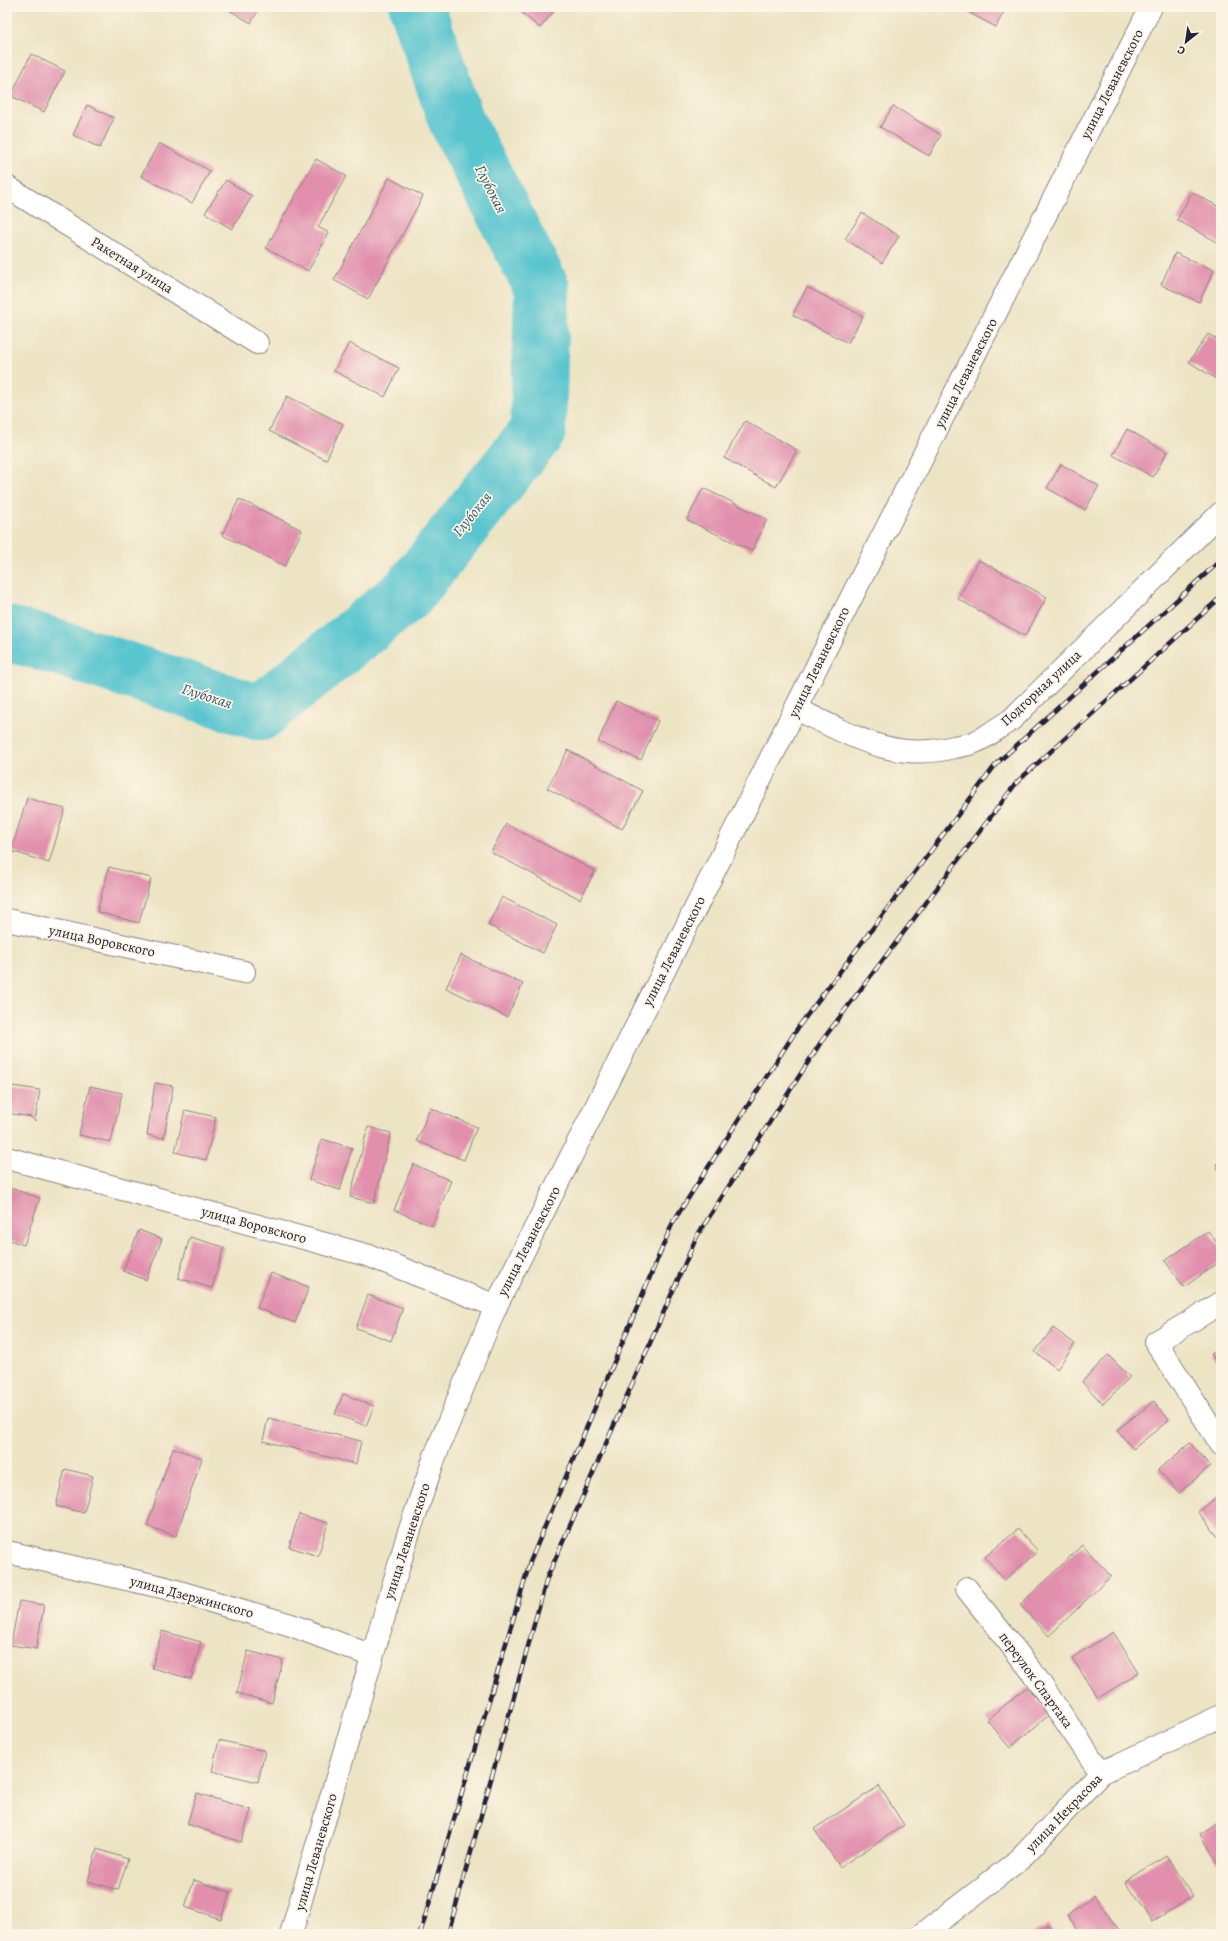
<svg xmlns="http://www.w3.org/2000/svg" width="1228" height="1941" viewBox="0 0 1228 1941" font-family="Alegreya,serif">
<rect width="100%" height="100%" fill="#fcf5e5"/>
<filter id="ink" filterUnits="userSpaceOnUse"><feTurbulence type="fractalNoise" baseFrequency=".025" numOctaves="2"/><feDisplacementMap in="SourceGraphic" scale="8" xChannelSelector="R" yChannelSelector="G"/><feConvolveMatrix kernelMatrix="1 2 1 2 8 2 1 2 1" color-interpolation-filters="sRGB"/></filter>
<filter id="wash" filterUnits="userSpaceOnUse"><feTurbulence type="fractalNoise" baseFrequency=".012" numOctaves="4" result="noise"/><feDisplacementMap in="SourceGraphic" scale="16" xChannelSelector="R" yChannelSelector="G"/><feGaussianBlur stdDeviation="0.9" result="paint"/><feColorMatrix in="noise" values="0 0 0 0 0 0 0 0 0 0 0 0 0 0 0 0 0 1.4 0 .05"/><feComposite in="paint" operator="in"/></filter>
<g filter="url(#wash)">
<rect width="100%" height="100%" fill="#ede4c4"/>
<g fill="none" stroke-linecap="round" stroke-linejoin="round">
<path stroke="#58c5cf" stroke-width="56" d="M7,634L41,642L260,713L408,593L538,431L542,288L456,120L417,7"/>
</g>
<g id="blocks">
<g fill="#e18fad">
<path d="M224,7H260L251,23Z"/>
<path d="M519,7H557L540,28L517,9Z"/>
<path d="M958,7H1006L996,27Z"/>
<path d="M31,54L65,71L44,112L11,96Z"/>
<path d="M87,105L114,118L100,148L73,135Z"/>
<path d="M893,106L941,135L929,156L880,127Z"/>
<path d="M159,143L210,171L192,203L141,176Z"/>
<path d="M316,159L346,176L318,227L329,233L308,271L266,248Z"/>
<path d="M389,178L423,196L368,299L334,280Z"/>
<path d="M226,180L252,196L232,229L205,213Z"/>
<path d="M1192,192L1221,208V244L1177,220Z"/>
<path d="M862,213L899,236L882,263L845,239Z"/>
<path d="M1175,253L1214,270L1199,302L1161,285Z"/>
<path d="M807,287L863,316L848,343L793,315Z"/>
<path d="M1208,334L1221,342V382L1189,362Z"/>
<path d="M349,343L399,368L385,397L334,371Z"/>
<path d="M287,396L343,424L326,460L269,431Z"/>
<path d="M745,421L797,450L776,487L724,458Z"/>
<path d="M1127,429L1167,452L1153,477L1113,455Z"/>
<path d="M1061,464L1099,486L1085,510L1047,488Z"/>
<path d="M703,488L767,519L752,551L687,520Z"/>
<path d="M239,499L302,530L285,566L222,535Z"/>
<path d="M979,560L1047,597L1025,636L958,599Z"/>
<path d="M616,701L658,721L641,760L598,742Z"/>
<path d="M568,750L643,791L622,829L547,788Z"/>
<path d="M27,798L65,809L49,863L11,851Z"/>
<path d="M506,824L595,871L580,899L491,852Z"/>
<path d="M109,867L151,878L139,923L97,912Z"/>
<path d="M502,897L557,925L543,953L488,925Z"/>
<path d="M461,955L523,984L507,1017L446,988Z"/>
<path d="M155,1083L173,1086L164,1138L147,1135Z"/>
<path d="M12,1086L40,1090L35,1121L31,1117L7,1113Z"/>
<path d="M90,1086L122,1093L111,1142L79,1135Z"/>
<path d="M430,1108L477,1127L464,1160L417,1141Z"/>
<path d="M185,1110L216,1117L206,1160L175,1152Z"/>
<path d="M368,1127L391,1133L374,1203L350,1197Z"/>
<path d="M322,1139L352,1148L340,1190L309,1180Z"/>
<path d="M1221,1161V1176L1216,1164Z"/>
<path d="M413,1164L451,1181L432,1226L394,1210Z"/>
<path d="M7,1187L40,1198L24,1245L7,1239Z"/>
<path d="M139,1230L162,1239L146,1280L123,1271Z"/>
<path d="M1208,1231L1221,1248V1261L1184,1287L1165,1261Z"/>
<path d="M190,1237L224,1247L212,1288L178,1278Z"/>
<path d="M271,1273L309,1287L295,1323L257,1308Z"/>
<path d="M368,1295L403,1308L391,1341L356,1328Z"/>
<path d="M1053,1328L1075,1344L1057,1369L1035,1352Z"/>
<path d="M1221,1347V1368L1211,1354Z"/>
<path d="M1108,1355L1130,1377L1103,1404L1082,1382Z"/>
<path d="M343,1394L374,1406L366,1426L335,1414Z"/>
<path d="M1154,1401L1169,1420L1133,1449L1117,1430Z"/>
<path d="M268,1418L361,1441L356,1464L263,1441Z"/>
<path d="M1190,1443L1210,1466L1179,1493L1158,1470Z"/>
<path d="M173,1448L202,1458L176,1536L147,1526Z"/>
<path d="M65,1469L93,1476L84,1513L56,1506Z"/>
<path d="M1221,1494V1536L1219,1538L1198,1512Z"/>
<path d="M299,1514L328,1523L318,1556L289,1547Z"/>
<path d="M1018,1529L1038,1551L1005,1580L985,1557Z"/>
<path d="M1082,1545L1111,1576L1049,1636L1020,1605Z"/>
<path d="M19,1601L44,1605L36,1649L11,1645Z"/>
<path d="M162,1631L201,1642L191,1679L152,1668Z"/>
<path d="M1113,1632L1139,1673L1098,1698L1072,1658Z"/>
<path d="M248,1651L283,1660L272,1703L237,1693Z"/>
<path d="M1027,1687L1049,1715L1010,1748L987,1720Z"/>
<path d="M219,1740L265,1751L258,1782L212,1771Z"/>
<path d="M879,1786L904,1825L840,1867L814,1829Z"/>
<path d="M197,1793L251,1810L241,1842L187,1824Z"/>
<path d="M1221,1822V1871L1200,1834Z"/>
<path d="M97,1849L128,1859L118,1890L88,1881Z"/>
<path d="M1166,1855L1192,1896L1152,1922L1125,1882Z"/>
<path d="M194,1880L230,1892L221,1919L185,1907Z"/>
<path d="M1094,1896L1119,1930L1114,1934H1081L1067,1916Z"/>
<path d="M1049,1924L1055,1934H1032Z"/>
</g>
</g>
</g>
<g filter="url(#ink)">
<use href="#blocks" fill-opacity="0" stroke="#888380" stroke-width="1"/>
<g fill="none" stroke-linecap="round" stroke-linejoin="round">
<defs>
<g id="minor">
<path d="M7,187L257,343"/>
<path d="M796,709C850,734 892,763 954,747C961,746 968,745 975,742C987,737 999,727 1011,720L1221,513"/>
<path d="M7,920L244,972"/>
<path d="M7,1158L370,1256L496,1306"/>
<path d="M1221,1303L1156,1342L1221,1444"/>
<path d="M7,1552L166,1588L291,1625L372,1656"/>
<path d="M967,1589L1031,1670L1101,1773"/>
<path d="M923,1934L1020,1859L1101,1773L1221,1716"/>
</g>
<path id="tertiary" d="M291,1934L407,1538L435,1456L496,1306L847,606L1151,7"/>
</defs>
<use href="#minor" stroke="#888380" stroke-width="24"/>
<use href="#tertiary" stroke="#888380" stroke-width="24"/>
<use href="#minor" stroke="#fff" stroke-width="22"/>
<use href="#tertiary" stroke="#fff" stroke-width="22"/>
<defs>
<g id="rail">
<path d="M420,1934L530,1562L673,1222L799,1026L997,763L1221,560"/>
<path d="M448,1934L547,1578L697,1236L821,1042L1017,782L1221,597"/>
</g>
</defs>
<use href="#rail" stroke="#22223b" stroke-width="4.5"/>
<use href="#rail" stroke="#fcf5e5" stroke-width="3" stroke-dasharray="9" stroke-linecap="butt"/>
</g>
</g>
<g text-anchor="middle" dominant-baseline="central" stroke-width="3.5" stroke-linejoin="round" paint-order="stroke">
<g font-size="14" fill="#22223b" stroke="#fcf5e5">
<text transform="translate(1112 84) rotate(-63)">улица Леваневского</text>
<text transform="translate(132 265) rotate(32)">Ракетная улица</text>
<text transform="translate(966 373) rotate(-63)">улица Леваневского</text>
<text transform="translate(819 662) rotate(-64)">улица Леваневского</text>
<text transform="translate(1041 688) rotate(-43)">Подгорная улица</text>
<text transform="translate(102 941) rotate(12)">улица Воровского</text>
<text transform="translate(674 951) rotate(-63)">улица Леваневского</text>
<text transform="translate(254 1225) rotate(15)">улица Воровского</text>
<text transform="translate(529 1241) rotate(-63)">улица Леваневского</text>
<text transform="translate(407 1541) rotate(-72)">улица Леваневского</text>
<text transform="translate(192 1597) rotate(15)">улица Дзержинского</text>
<text transform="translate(1036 1680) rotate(54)">переулок Спартака</text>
<text transform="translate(1064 1813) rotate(-46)">улица Некрасова</text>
<text transform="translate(316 1852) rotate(-74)">улица Леваневского</text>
</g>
<g font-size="15" font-style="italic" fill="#355b6f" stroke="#fcf5e5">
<text transform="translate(491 189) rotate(63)">Глубокая</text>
<text transform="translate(472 514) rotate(-51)">Глубокая</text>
<text transform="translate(207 696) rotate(18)">Глубокая</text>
</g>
</g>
<rect width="1228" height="1941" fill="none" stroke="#fcf5e5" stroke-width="24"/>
<g transform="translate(1186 42) rotate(210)" stroke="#fcf5e5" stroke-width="3" paint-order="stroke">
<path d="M0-3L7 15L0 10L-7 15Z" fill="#22223b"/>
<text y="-6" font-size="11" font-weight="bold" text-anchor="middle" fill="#22223b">С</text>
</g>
</svg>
